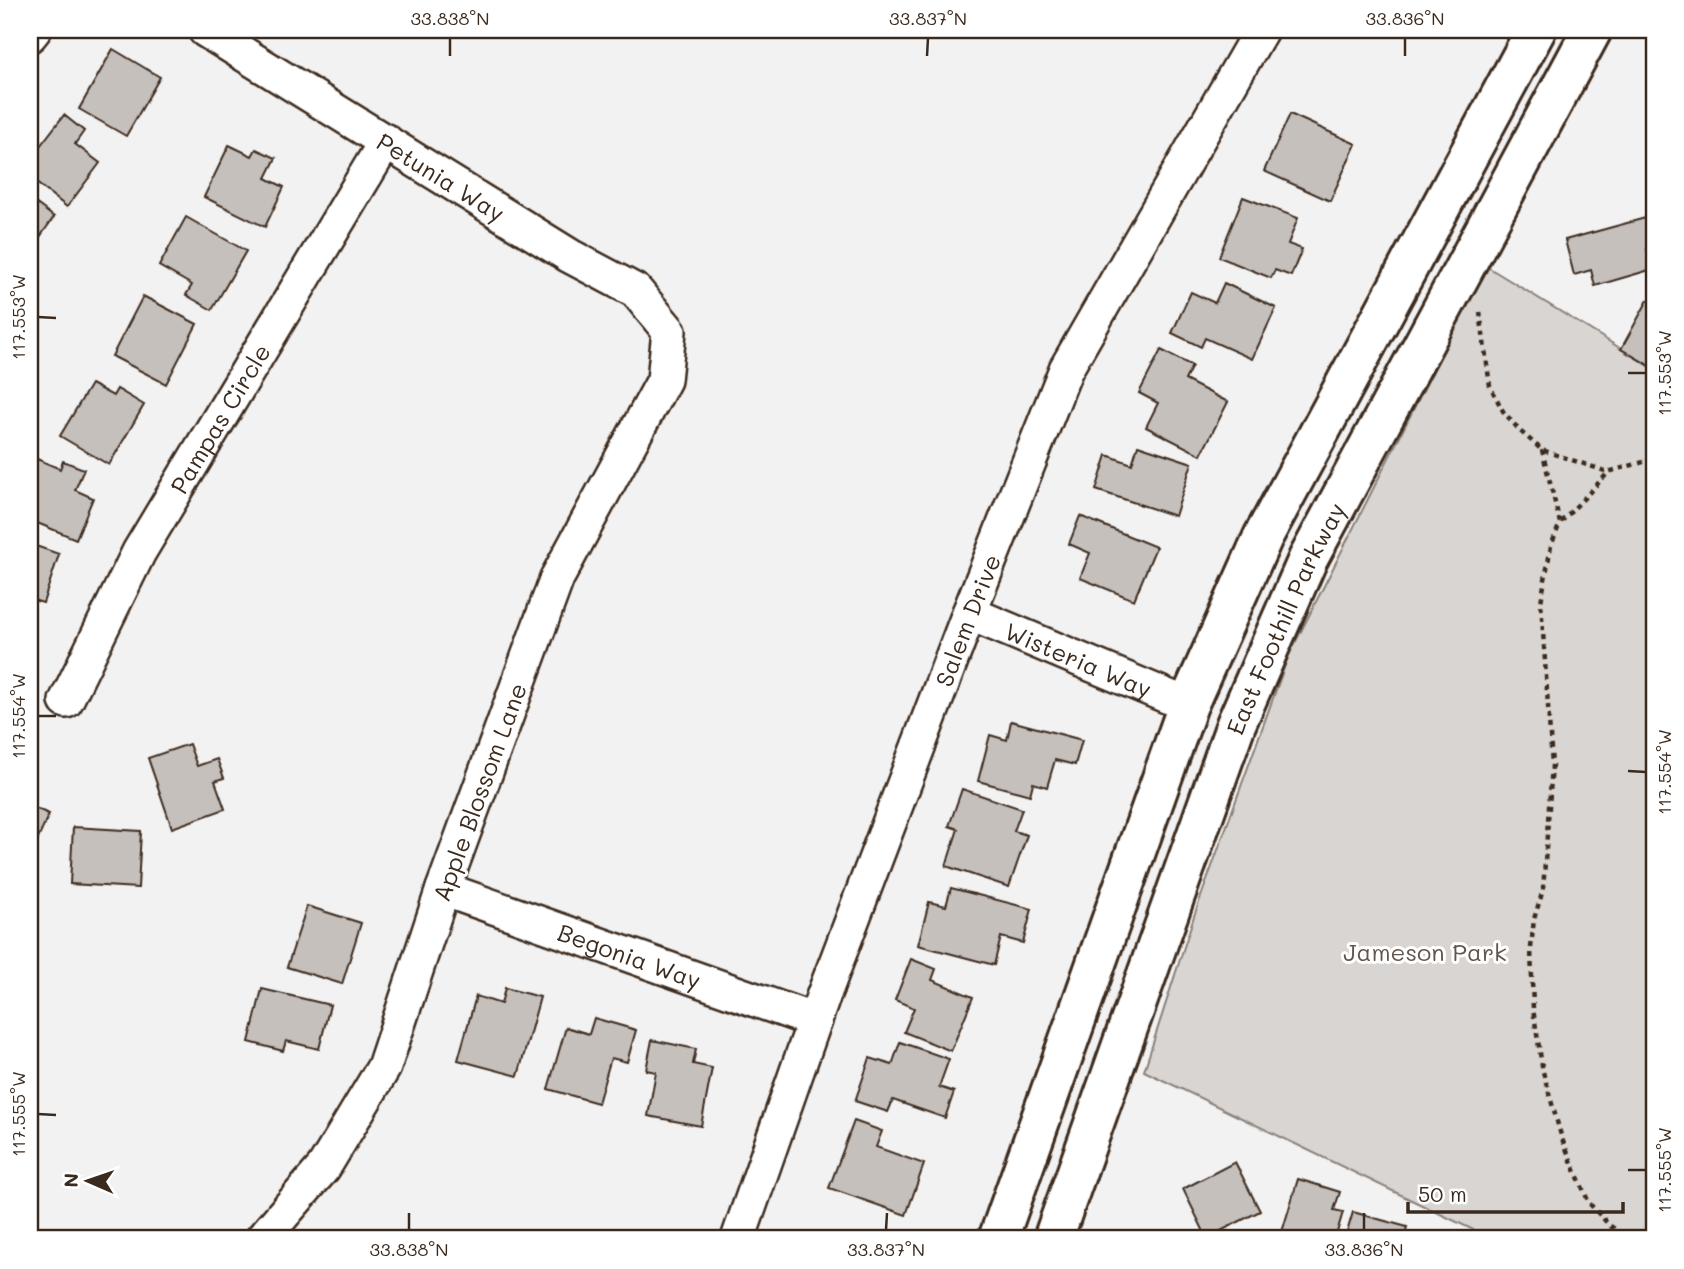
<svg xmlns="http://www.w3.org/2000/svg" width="1684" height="1269" viewBox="0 0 1684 1269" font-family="Mali,sans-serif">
<rect width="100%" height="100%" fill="#f3f2f2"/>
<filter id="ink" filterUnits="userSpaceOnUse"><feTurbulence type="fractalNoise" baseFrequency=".0143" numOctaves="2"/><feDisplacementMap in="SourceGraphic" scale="14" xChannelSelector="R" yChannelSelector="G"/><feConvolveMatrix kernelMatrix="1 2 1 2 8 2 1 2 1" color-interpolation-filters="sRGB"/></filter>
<g filter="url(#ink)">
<path fill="#d8d5d2" stroke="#8a8078" stroke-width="2" d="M1486,266L1654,369V1239H1492L1144,1071L1194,916L1288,657Z"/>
<g fill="#c6c0bd" stroke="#3b2a1e" stroke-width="2">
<path d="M113,49L160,77L126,136L79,109Z"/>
<path d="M1290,114L1356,144L1330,201L1264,171Z"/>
<path d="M64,115L84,131L75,144L100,163L67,207L30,178V159Z"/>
<path d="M229,145L252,156L256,149L276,158L266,178L284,187L265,227L204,197Z"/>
<path d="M1243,197L1298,218L1288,244L1302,249L1291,276L1275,270L1271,278L1219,257Z"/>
<path d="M30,199L54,217L30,251Z"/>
<path d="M186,217L246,251L212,310L186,295L192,285L159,266Z"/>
<path d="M1649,217L1654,247L1647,249L1653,269L1595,286L1591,270L1574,275L1565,240Z"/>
<path d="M1224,283L1276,308L1252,359L1205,338L1201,347L1172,333L1191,292L1215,303Z"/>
<path d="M143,296L197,324L166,384L112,356Z"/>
<path d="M1648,300L1654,304V368L1621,349Z"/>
<path d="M1161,350L1192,366L1185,380L1228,402L1201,455L1146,427L1158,403L1139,393Z"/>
<path d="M91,384L113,396L117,389L144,405L109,465L60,436Z"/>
<path d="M1138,445L1192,463L1175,516L1096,490L1107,455L1132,464Z"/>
<path d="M37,459L60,469L63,461L84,469L75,490L93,498L76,539L30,520V477Z"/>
<path d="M1080,516L1156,547L1134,600L1080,578L1090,553L1069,544Z"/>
<path d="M30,544L59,554L43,603L30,599Z"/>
<path d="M1011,721L1082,740L1075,765L1055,760L1047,787L1033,783L1030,795L978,781L990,735L1007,740Z"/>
<path d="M189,744L197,766L217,759L224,778L215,781L225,809L172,828L148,758Z"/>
<path d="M962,789L1022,809L1014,831L1027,835L1009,887L946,866L958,829L949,826Z"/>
<path d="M30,806L49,814L30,857Z"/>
<path d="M73,827L141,831L138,888L70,884Z"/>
<path d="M951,888L1032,909L1023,943L1001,937L994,965L918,945L929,902L946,906Z"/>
<path d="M307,906L361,923L342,984L287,967Z"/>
<path d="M911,959L936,969L932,980L973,997L951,1051L904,1032L914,1008L895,1000Z"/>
<path d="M505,988L540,997L518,1076L458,1060L476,996L501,1004Z"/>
<path d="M262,989L330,1005L319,1049L286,1041L283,1051L249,1042Z"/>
<path d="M594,1018L636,1030L627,1062L611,1058L598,1103L548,1089L566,1027L589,1034Z"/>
<path d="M652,1040L696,1049L693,1064L712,1068L701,1126L648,1116L656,1072L646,1070Z"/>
<path d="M900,1042L949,1059L939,1087L954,1092L945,1118L893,1100L888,1112L855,1101L870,1058L892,1065Z"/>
<path d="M854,1121L882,1131L876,1147L924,1164L906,1215L829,1188Z"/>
<path d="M1235,1162L1260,1211L1207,1238L1183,1189Z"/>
<path d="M1298,1179L1340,1192L1334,1210L1343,1212L1335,1239H1306L1282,1232Z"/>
<path d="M1353,1212L1407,1227L1404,1239H1345Z"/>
</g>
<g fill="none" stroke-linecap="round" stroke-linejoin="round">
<defs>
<g id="minor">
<path id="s1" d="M205,30L570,256L636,291L669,331L664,380L557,578L443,889L384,1067L324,1167L262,1239"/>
<path d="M30,35L34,30"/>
<path id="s2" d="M969,613L1188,705"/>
<path id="s3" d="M66,701L139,552L386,141"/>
<path id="s4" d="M443,889L815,1021"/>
<path id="s5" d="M738,1239L823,997L969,613L1066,369L1261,30"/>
</g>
<g id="primary">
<path d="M998,1239L1188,705L1263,537L1536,30"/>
<path id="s6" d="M1053,1239L1236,724L1308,559L1592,30"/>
</g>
</defs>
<use href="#minor" stroke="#3b2a1e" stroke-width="38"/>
<use href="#primary" stroke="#3b2a1e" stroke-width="44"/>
<g stroke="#3b2a1e" stroke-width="4.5" stroke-dasharray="5 5" stroke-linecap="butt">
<path d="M1480,312L1490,386L1503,411L1520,431L1542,450L1608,472L1654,459"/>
<path d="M1542,450L1560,523L1551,546L1541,602L1552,765L1543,890L1534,919L1531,948L1533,1009L1543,1072L1562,1139L1589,1203L1609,1225L1630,1239"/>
<path d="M1561,522L1608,473"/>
</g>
<use href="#minor" stroke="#fff" stroke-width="33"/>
<use href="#primary" stroke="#fff" stroke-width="38"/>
</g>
</g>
<path fill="none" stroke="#3b2a1e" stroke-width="2.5" d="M450,56V38M927,56L928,38M1405,56V38M38,317L56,318M1628,373H1646M38,716H56M1628,771L1646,772M38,1114L56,1115M1628,1170H1646M409,1230V1213M886,1230L887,1213M1364,1230V1213"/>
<g text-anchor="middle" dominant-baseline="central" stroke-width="6" stroke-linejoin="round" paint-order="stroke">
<g font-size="24" fill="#3b2a1e" stroke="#fff">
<text stroke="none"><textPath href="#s1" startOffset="278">Petunia Way</textPath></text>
<text stroke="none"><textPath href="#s3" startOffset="322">Pampas Circle</textPath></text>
<text stroke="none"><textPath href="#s6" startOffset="663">East Foothill Parkway</textPath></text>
<text stroke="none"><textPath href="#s5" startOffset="660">Salem Drive</textPath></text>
<text stroke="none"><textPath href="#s2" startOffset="119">Wisteria Way</textPath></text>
<text transform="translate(479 792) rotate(-70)">Apple Blossom Lane</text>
<text stroke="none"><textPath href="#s4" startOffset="198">Begonia Way</textPath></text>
</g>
<g font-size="24" fill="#62554b" stroke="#fff">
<text x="1425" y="951">Jameson Park</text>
</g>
</g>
<rect width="1684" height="1269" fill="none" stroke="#fff" stroke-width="77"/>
<g transform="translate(88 1181) rotate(272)" stroke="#ffffff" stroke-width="5" paint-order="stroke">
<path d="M0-5L12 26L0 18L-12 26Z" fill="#3b2a1e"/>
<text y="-10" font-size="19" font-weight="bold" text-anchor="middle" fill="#3b2a1e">N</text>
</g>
<path d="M1408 1202v10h215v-10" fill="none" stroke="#3b2a1e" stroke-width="3.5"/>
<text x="1418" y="1202" font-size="21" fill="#3b2a1e" stroke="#ffffff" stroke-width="5" paint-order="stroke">50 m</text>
<rect x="38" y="38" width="1608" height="1192" fill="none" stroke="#3b2a1e" stroke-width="2.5"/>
<g font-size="18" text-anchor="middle" fill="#3b2a1e">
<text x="450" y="25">33.838°N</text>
<text x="928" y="25">33.837°N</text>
<text x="1405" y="25">33.836°N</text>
<text transform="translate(19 317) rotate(-90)" y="6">117.553°W</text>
<text transform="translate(1665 373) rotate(-90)" y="6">117.553°W</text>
<text transform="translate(19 716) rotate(-90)" y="6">117.554°W</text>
<text transform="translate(1665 772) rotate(-90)" y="6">117.554°W</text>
<text transform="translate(19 1114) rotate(-90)" y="6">117.555°W</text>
<text transform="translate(1665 1170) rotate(-90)" y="6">117.555°W</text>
<text x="409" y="1256">33.838°N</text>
<text x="886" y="1256">33.837°N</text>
<text x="1364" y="1256">33.836°N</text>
</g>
</svg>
